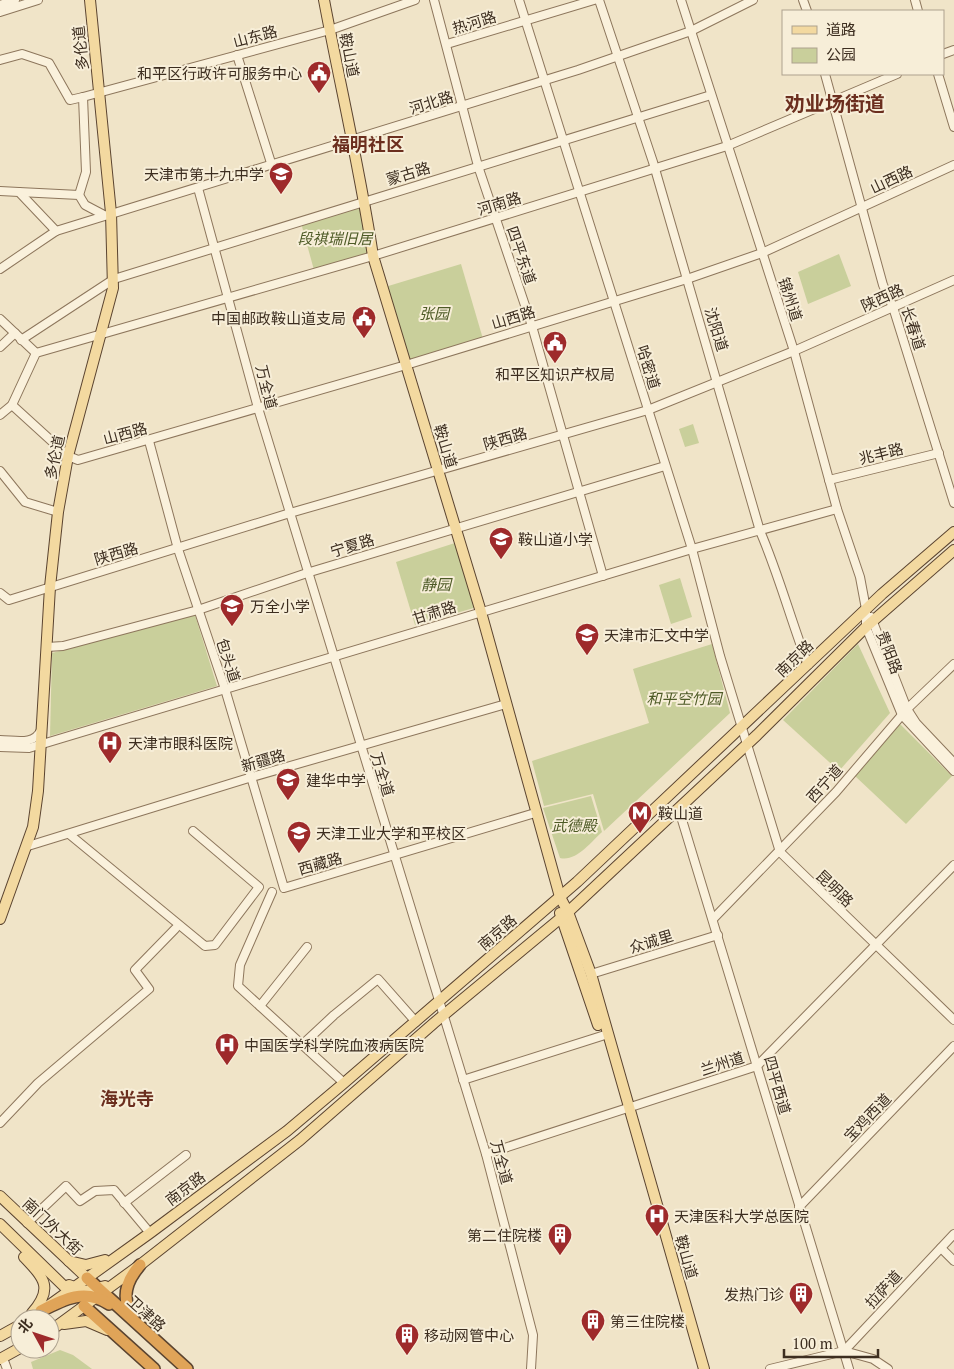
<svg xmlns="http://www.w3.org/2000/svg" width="954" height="1369" viewBox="0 0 954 1369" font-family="'PT Serif','Noto Sans SC',serif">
<rect width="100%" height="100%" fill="#f0e4c8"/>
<g fill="#c9cf9b">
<path d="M364,204L373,253L314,270L301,223Z"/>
<path d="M839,254L851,286L808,304L798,272Z"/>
<path d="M461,264L483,339L408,362L385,287Z"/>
<path d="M693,424L699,443L685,447L679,429Z"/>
<path d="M458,542L477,607L415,625L396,562Z"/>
<path d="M680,578L692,617L671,624L659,585Z"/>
<path d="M195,615L217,686L50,736L52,653Z"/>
<path d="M712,644L730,713L604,831L593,794L544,806L532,761L649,723L633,669Z"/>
<path d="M858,644L890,713L839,771L783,720Z"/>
<path d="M900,724L952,776L906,824L855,776Z"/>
<path d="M591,796L602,832C591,842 576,862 560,858L543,808Z"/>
<path d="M60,1350L73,1355L92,1369H33L31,1362Z"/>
</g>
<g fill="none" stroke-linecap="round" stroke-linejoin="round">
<defs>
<g id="minor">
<path d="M434,0L478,166L532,326L603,576"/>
<path d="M519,0L692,549L720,656L780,852L954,1020"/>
<path d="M599,0L653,162L760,531C779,575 791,621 808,665"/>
<path d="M681,0L794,351L837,509L860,577L866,609V627L902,715L954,771"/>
<path d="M803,0L807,11"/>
<path d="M915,0L918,11"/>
<path d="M0,5L15,0"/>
<path d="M0,12L38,0"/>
<path d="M447,44L594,0"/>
<path d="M943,54L954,50"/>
<path d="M237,55L272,166"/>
<path d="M0,60L22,54L49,63L70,100L83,97"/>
<path d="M825,74L883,285L893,307L954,503"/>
<path d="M938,74L954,127"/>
<path d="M198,188L258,408L486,1154L533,1335L531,1369"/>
<path d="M0,191L19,192L56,231"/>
<path d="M19,192L79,195L85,205L104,215"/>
<path d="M79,195L86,172L83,97L330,30L415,0"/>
<path d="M0,269L56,231L578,70L691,31L753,0"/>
<path d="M0,319L36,353"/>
<path d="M21,340L114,279L711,95"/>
<path d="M0,347L15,333"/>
<path d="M12,405L68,456L78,460L406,365L687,279L762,253L954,165"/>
<path d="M0,415L12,405L36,353L373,256L727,146L897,74"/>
<path d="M149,441L178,549L225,689L284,888L535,813"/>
<path d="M0,471L25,502L58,512"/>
<path d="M829,480L939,453"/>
<path d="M0,593L9,600L290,513L648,410L794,351L954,280"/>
<path d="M871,617L907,709L916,723L954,763"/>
<path d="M47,647L63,646L198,610L310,572L665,466"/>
<path d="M0,740C15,740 34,746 41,730"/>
<path d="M0,747L29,748L692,549L837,509"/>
<path d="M679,810L849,1369"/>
<path d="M69,834L205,946L215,945L259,887L193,831"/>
<path d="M28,846L252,777L506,704"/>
<path d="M272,892L240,965L238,986L344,1083"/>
<path d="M713,919L836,792L907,709L954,664"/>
<path d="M591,974L718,935"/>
<path d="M260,1006L307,947"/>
<path d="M303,1044L334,1015L378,979L416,1022"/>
<path d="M463,1080L608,1034"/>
<path d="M0,1123L38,1083L149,989L135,970L175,929"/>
<path d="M486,1154L757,1066L954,865"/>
<path d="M124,1203L186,1155"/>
<path d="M799,1207L954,1046"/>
<path d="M27,1223L66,1186L80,1201L95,1191L114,1190L150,1233"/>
<path d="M941,1248L954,1261"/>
<path d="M844,1351L873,1359L888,1369"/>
<path d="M3,1358L7,1369"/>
<path d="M770,1369L844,1351L954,1234"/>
</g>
<g id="major">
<path d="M324,0C340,85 360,170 373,256L481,612L560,897L568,912L591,974L704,1369"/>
<path d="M560,913L598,1025"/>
<path d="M0,919L33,827L38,791L50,587L58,512L68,456L113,288L111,213L90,0"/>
<path d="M0,1196L87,1278"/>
<path d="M0,1224L73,1295"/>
<path d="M24,1257C44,1278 54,1288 32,1313"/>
<path d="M69,1261L86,1265L105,1260"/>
<path d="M69,1285L85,1291L105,1286"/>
<path d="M30,1319L150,1233L287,1131L344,1083L577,882L882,594L954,532"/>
<path d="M64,1324L86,1321L107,1330"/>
<path d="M50,1331L140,1265L300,1140L434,1023L568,912L757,735L866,627L954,550"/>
<path d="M0,1336L20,1325"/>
<path d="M0,1359L20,1348"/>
</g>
<g id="highway">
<path d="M87,1278L187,1369"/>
<path d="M84,1306L154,1369"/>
<path d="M41,1311C64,1299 85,1288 109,1304"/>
<path d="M132,1316C121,1297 126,1281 140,1265"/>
</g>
</defs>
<use href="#minor" stroke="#8d765c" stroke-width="10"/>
<use href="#major" stroke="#5b4430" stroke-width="12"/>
<use href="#highway" stroke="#5b4430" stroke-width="14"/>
<use href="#minor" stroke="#faf1dc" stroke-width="8"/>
<use href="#major" stroke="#f3d9a0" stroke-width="10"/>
<use href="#highway" stroke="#e0a458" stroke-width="11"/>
</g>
<defs>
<symbol id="civic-pin" viewBox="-11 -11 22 30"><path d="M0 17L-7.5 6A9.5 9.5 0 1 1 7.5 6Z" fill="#9e2a2b" stroke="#f7eed8"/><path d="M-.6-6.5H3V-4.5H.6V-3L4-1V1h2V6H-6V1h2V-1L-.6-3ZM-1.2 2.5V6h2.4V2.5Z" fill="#fff"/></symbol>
<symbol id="school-pin" viewBox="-11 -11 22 30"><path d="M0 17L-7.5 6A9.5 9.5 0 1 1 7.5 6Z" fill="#9e2a2b" stroke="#f7eed8"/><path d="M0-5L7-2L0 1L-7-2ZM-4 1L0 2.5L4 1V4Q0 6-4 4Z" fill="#fff"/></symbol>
<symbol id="hospital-pin" viewBox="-11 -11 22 30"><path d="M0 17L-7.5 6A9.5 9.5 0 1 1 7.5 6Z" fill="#9e2a2b" stroke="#f7eed8"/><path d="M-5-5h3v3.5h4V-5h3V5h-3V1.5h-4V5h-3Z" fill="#fff"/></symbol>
<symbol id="metro-pin" viewBox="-11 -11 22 30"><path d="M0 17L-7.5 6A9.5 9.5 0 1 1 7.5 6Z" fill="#9e2a2b" stroke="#f7eed8"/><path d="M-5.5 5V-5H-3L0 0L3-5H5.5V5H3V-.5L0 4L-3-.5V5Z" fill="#fff"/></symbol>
<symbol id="university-pin" viewBox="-11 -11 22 30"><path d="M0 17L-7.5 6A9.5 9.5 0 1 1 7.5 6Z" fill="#9e2a2b" stroke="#f7eed8"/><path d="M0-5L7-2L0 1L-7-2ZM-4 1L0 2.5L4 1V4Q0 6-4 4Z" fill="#fff"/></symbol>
<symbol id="building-pin" viewBox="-11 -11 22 30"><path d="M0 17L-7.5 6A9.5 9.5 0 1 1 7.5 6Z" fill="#9e2a2b" stroke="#f7eed8"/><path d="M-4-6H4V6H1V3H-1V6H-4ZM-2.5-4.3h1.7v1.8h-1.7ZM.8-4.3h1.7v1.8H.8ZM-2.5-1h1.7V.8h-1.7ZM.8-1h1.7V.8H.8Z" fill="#fff"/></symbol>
</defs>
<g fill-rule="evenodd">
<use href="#civic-pin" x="305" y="59" width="28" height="38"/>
<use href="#school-pin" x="267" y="160" width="28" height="38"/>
<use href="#civic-pin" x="350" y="304" width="28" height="38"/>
<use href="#civic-pin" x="541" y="329" width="28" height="38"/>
<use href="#school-pin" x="487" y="525" width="28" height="38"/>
<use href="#school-pin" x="218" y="592" width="28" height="38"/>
<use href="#school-pin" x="573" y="621" width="28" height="38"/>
<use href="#hospital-pin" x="96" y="729" width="28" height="38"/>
<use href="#school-pin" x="274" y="766" width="28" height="38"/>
<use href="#metro-pin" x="626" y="799" width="28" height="38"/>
<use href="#university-pin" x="285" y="819" width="28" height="38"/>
<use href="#hospital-pin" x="213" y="1031" width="28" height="38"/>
<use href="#hospital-pin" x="643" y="1202" width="28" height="38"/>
<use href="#building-pin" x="546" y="1221" width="28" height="38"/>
<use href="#building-pin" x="787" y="1280" width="28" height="38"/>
<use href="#building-pin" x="579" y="1307" width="28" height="38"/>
<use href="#building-pin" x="393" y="1321" width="28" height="38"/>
</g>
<g text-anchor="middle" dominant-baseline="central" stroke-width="4" stroke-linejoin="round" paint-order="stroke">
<g font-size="15" fill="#3d2e20" stroke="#f7eed8">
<text transform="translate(474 22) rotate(-17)">热河路</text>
<text transform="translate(255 36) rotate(-15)">山东路</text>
<text transform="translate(80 48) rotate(-96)">多伦道</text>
<text transform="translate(350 55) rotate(79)">鞍山道</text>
<text transform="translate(431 102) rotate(-17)">河北路</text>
<text transform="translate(408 173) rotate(-17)">蒙古路</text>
<text transform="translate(891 179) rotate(-25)">山西路</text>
<text transform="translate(499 203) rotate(-17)">河南路</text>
<text transform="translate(522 255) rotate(71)">四平东道</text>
<text transform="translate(882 297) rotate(-24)">陕西路</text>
<text transform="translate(791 299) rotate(72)">锦州道</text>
<text transform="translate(513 317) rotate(-17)">山西路</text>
<text transform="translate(914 328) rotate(72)">长春道</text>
<text transform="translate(717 329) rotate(73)">沈阳道</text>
<text transform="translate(649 367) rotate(73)">哈密道</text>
<text transform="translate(267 387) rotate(76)">万全道</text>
<text transform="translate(125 433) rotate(-15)">山西路</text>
<text transform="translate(505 438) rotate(-16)">陕西路</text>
<text transform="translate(446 446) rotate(73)">鞍山道</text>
<text transform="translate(881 453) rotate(-14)">兆丰路</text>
<text transform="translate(54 457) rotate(-78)">多伦道</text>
<text transform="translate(352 545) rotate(-17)">宁夏路</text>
<text transform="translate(116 553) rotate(-16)">陕西路</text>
<text transform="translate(434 612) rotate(-17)">甘肃路</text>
<text transform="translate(890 652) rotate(69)">贵阳路</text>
<text transform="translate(794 658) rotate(-44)">南京路</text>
<text transform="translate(229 660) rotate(72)">包头道</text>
<text transform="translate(263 760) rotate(-16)">新疆路</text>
<text transform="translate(383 774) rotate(73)">万全道</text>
<text transform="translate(824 783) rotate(-48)">西宁道</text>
<text transform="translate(320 863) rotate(-16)">西藏路</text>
<text transform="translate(835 888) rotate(44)">昆明路</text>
<text transform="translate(497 932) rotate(-41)">南京路</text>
<text transform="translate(651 941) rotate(-17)">众诚里</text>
<text transform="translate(722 1063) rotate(-18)">兰州道</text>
<text transform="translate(778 1085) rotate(74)">四平西道</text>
<text transform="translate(867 1117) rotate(-46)">宝鸡西道</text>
<text transform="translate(502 1162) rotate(75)">万全道</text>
<text transform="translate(185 1188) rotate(-37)">南京路</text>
<text transform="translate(53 1226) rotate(43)">南门外大街</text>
<text transform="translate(687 1257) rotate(74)">鞍山道</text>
<text transform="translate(883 1289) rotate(-47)">拉萨道</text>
<text transform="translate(147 1313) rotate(42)">卫津路</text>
</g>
<g font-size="15" fill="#3d2e20" stroke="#f7eed8" text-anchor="start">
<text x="302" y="73" text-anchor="end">和平区行政许可服务中心</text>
<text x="264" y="174" text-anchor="end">天津市第十九中学</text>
<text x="346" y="318" text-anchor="end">中国邮政鞍山道支局</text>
<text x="555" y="374" text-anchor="middle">和平区知识产权局</text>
<text x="518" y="539">鞍山道小学</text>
<text x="250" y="606">万全小学</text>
<text x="604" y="635">天津市汇文中学</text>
<text x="128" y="743">天津市眼科医院</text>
<text x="306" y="780">建华中学</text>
<text x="658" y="813">鞍山道</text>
<text x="316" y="833">天津工业大学和平校区</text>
<text x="244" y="1045">中国医学科学院血液病医院</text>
<text x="674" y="1216">天津医科大学总医院</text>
<text x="542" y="1235" text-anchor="end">第二住院楼</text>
<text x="784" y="1294" text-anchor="end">发热门诊</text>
<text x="610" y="1321">第三住院楼</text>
<text x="424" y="1335">移动网管中心</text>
</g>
<g font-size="15" font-style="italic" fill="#4d5a26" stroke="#f7eed8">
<text x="335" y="238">段祺瑞旧居</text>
<text x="434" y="313">张园</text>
<text x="436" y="584">静园</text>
<text x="684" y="698">和平空竹园</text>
<text x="574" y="825">武德殿</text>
</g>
<g font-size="18" font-weight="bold" fill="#6b2e1e" stroke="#f7eed8">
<text x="368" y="144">福明社区</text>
<text x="127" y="1098">海光寺</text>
</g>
<g font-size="20" font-weight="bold" fill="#6b2e1e" stroke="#f7eed8">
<text x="835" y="103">劝业场街道</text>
</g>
</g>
<rect x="782" y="10" width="162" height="65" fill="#f7eed8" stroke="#ada18e"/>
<rect x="792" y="26" width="25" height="8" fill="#f3d9a0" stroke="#ada18e"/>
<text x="826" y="35" font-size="15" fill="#3d2e20">道路</text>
<rect x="792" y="48" width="25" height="15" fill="#c9cf9b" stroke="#ada18e"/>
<text x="826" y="60" font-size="15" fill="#3d2e20">公园</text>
<g transform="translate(35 1334) rotate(310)"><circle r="24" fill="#f7eed8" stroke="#ada18e"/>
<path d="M0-4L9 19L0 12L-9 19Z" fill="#9e2a2b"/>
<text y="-8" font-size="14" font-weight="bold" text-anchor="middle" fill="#3d2e20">北</text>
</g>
<path d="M784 1349v8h94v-8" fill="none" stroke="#3d2e20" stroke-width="2.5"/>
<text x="792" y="1349" font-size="15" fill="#3d2e20" stroke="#f7eed8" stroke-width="4" paint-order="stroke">100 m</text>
</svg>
